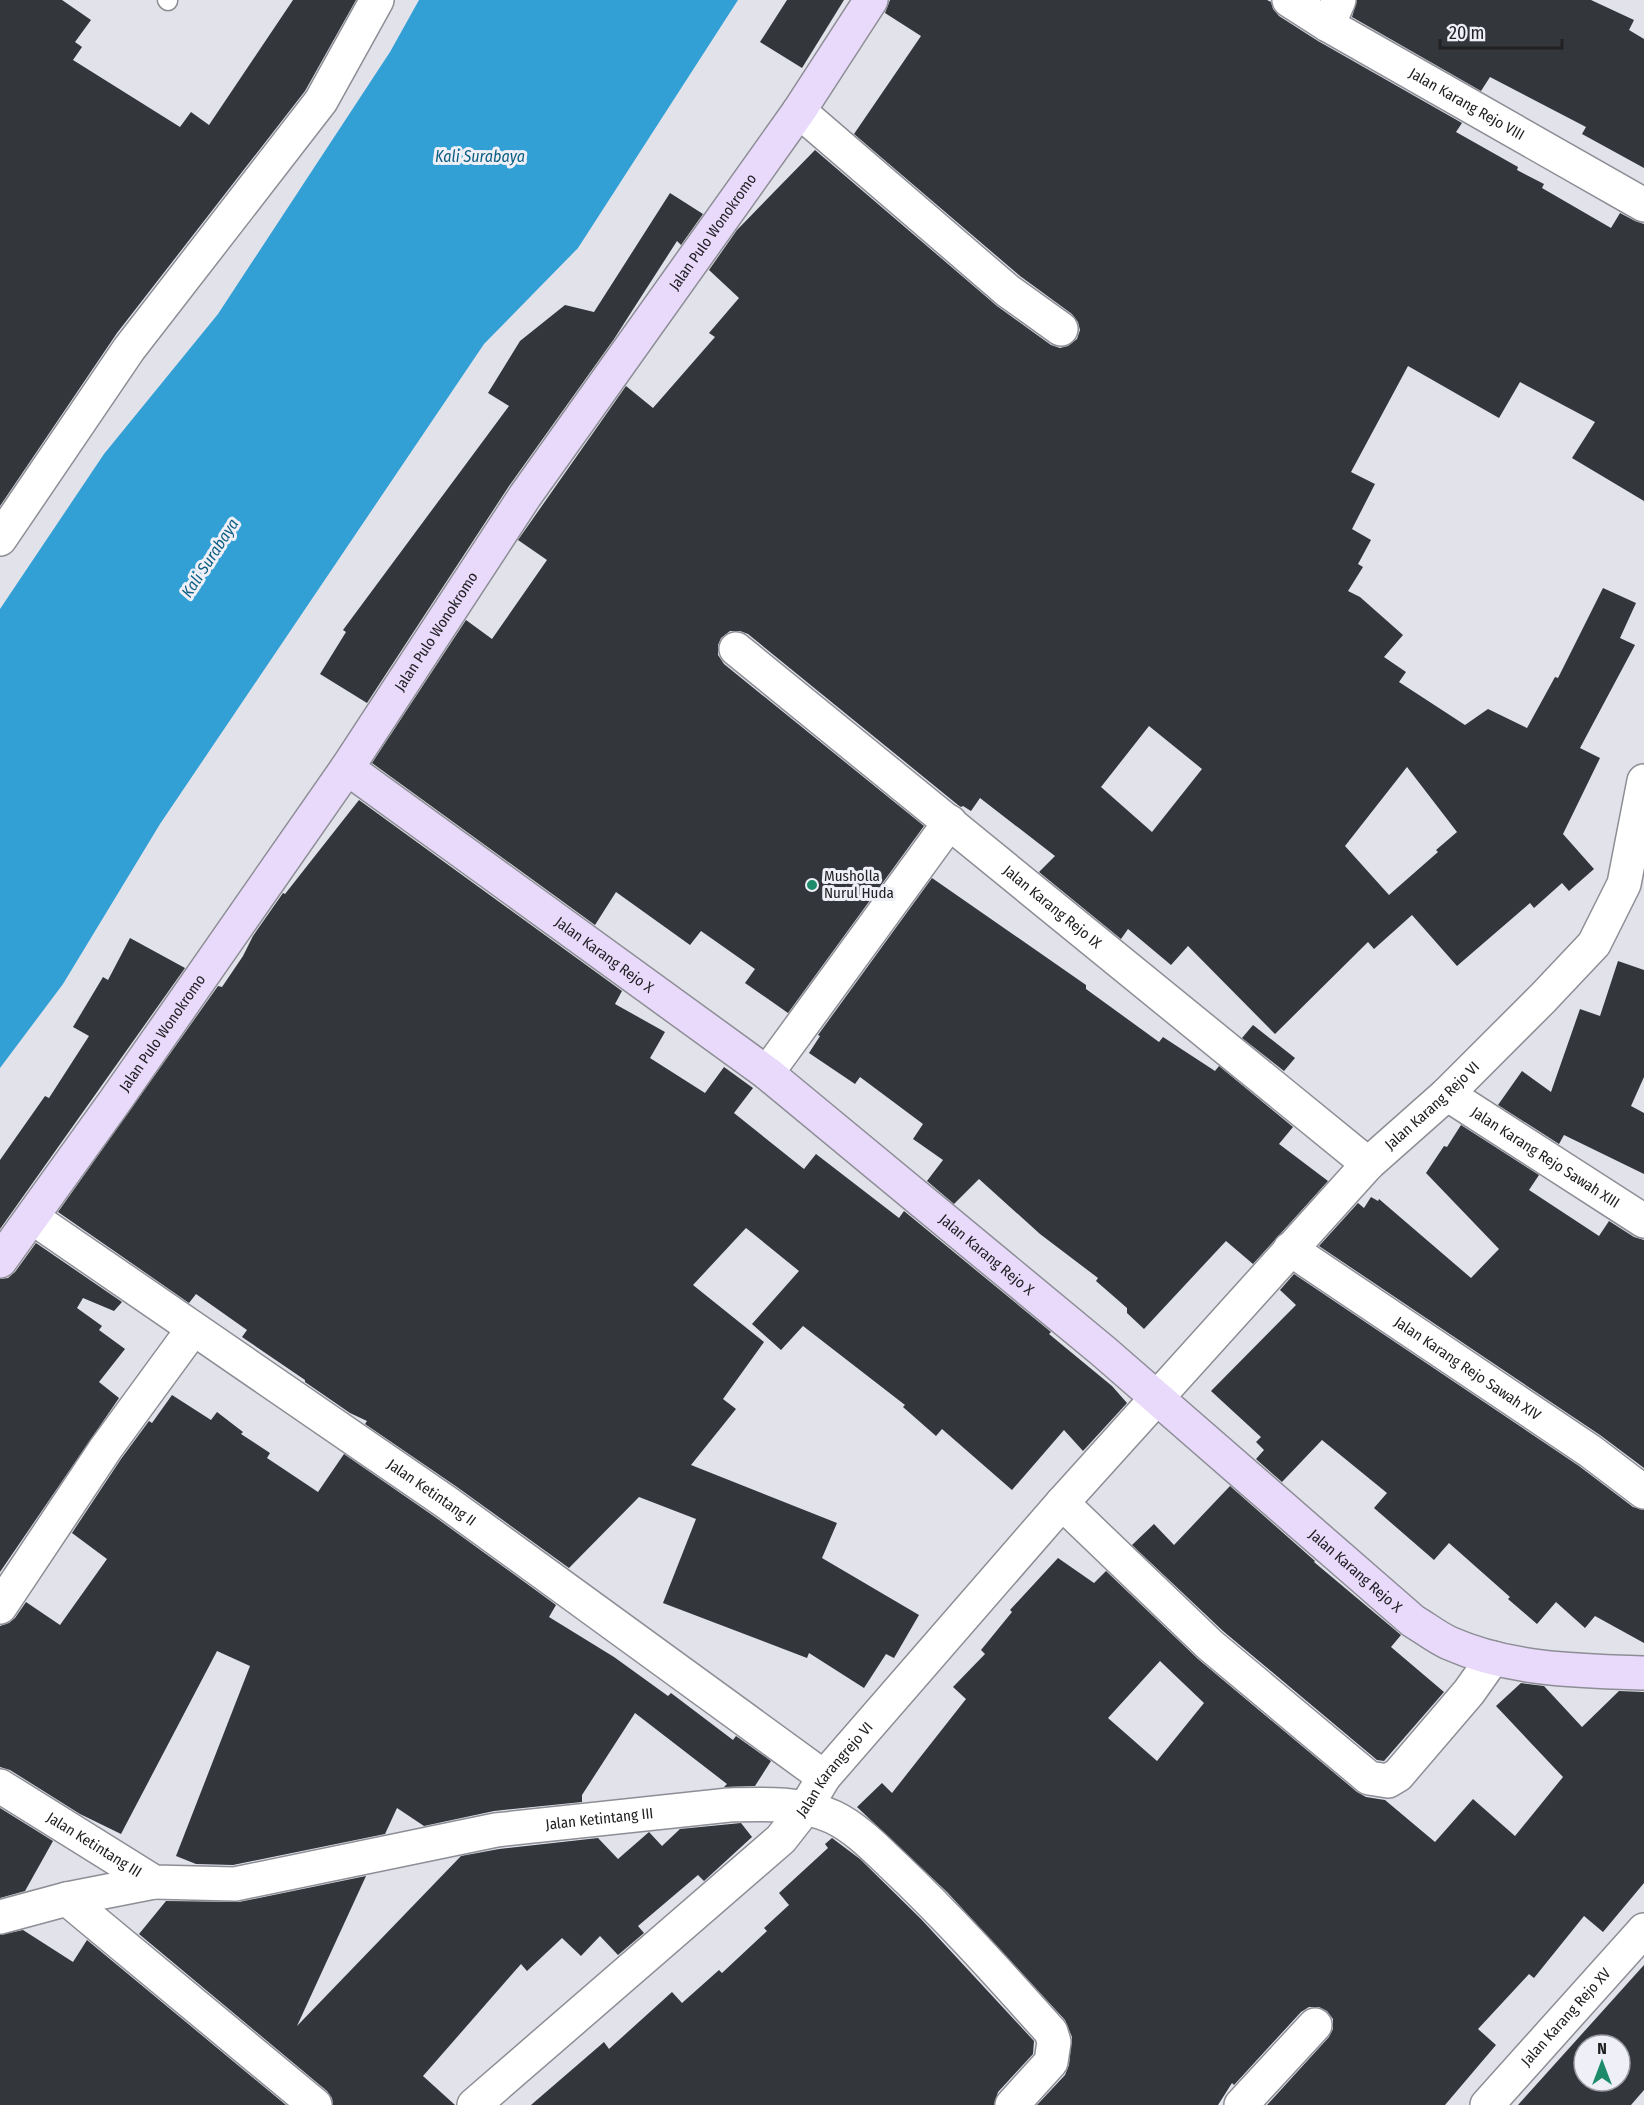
<svg xmlns="http://www.w3.org/2000/svg" width="1644" height="2105" viewBox="0 0 1644 2105" font-family="'Fira Sans Condensed',sans-serif">
<rect width="100%" height="100%" fill="#e1e2ea"/>
<path fill="#329fd5" d="M419,0H738L578,248L484,344L160,824L63,984L0,1068V609L104,454L218,314L390,52Z"/>
<g fill="#33363b" fill-rule="evenodd">
<path d="M0,0H62L91,20L75,42L82,47L73,60L180,127L191,112L209,125L293,0H356L305,91L117,333L0,506Z"/>
<path d="M787,0H844L802,68L760,42Z"/>
<path d="M890,0H1267L1271,2L1273,9L1279,16L1318,41L1462,123L1456,132L1518,167L1517,170L1544,184L1542,188L1611,228L1620,213L1635,221L1644,224V501L1572,458L1595,422L1520,382L1499,418L1408,366L1351,472L1375,484L1352,529L1371,540L1358,564L1363,567L1348,591L1360,597L1403,635L1384,657L1406,672L1399,682L1465,725L1488,709L1527,728L1555,677L1558,678L1603,588L1636,603L1620,638L1635,645L1580,748L1600,758L1563,834L1594,869L1569,891L1562,883L1534,908L1530,903L1457,966L1412,915L1374,949L1368,942L1275,1034L1188,946L1171,965L1128,929L1121,939L1039,872L1055,856L980,798L971,811L963,806L961,807L958,805L748,634L740,631H730L721,638L718,645V655L724,664L924,826L788,1013L745,983L755,969L701,931L690,945L616,892L595,925L372,763L466,620L492,639L547,560L518,540L626,386L653,408L715,337L709,333L739,298L709,270L737,230L815,150L997,306L1051,345L1060,348L1068,346L1077,339L1080,330L1078,322L1072,314L1020,276L854,134L921,36L885,13ZM1149,726L1202,769L1152,832L1101,787ZM1407,767L1457,832L1436,850L1438,852L1389,895L1345,846Z"/>
<path d="M1357,0H1591L1634,20L1629,30L1644,39V168L1582,134L1586,127L1490,77L1481,91L1352,17Z"/>
<path d="M670,193L703,214L681,245L677,241L614,339L509,486L367,703L320,674L346,632L343,630L509,406L488,393L520,341L565,305L594,312Z"/>
<path d="M359,800L622,991L615,1004L665,1032L650,1058L705,1093L724,1067L753,1088L734,1113L804,1169L816,1154L899,1218L904,1211L1051,1332L1049,1334L1112,1386L1127,1403L1083,1451L1064,1430L1012,1490L942,1429L936,1436L903,1407L905,1405L803,1326L781,1350L752,1324L799,1271L746,1228L693,1285L764,1342L723,1399L736,1409L691,1465L837,1523L822,1558L919,1615L894,1658L886,1654L864,1688L809,1653L807,1658L663,1603L696,1519L639,1497L569,1568L457,1487L365,1424L367,1421L350,1413L305,1382V1380L242,1337L247,1330L196,1294L189,1303L58,1212L218,986L222,987L243,956L253,936L283,893L285,894Z"/>
<path d="M932,878L1086,985V989L1159,1042L1163,1037L1215,1071L1219,1066L1293,1127L1279,1144L1328,1181L1253,1264L1226,1241L1144,1329L1127,1313V1308L1096,1281L1098,1278L1040,1234L979,1179L954,1204L927,1181L943,1160L913,1139L923,1124L860,1077L855,1084L809,1053L820,1036L818,1035Z"/>
<path d="M130,938L185,968L0,1229V1160L45,1096L49,1098L89,1036L73,1027L103,977L108,980Z"/>
<path d="M1618,961L1644,970V1077L1631,1106L1644,1113V1174L1564,1135L1559,1144L1498,1105L1522,1071L1551,1092L1580,1009L1600,1016Z"/>
<path d="M1253,1025L1295,1058L1284,1071L1242,1038Z"/>
<path d="M1461,1125L1539,1175L1529,1190L1599,1236L1609,1221L1634,1237L1644,1240V1468L1600,1435L1319,1246L1358,1203L1364,1208L1371,1197L1378,1201L1379,1199L1471,1278L1499,1249L1426,1173L1444,1146L1447,1147Z"/>
<path d="M36,1243L122,1302L114,1311L83,1298L77,1308L102,1326L99,1330L125,1349L99,1382L119,1398L0,1572V1279L8,1278L15,1272Z"/>
<path d="M1294,1274L1579,1466L1633,1507L1644,1510V1643L1595,1616L1585,1628L1556,1602L1537,1624L1508,1599L1510,1597L1449,1543L1434,1560L1374,1508L1387,1493L1322,1440L1282,1482L1256,1459L1264,1450L1256,1442L1261,1437L1211,1391L1296,1305L1280,1290Z"/>
<path d="M172,1395L211,1420L217,1412L243,1432L241,1434L270,1453L267,1458L318,1492L344,1454L435,1517L556,1605L549,1617L614,1657L668,1696L671,1693L733,1740L736,1736L771,1761L755,1786L724,1787L727,1784L635,1713L582,1795V1802L494,1811L424,1826L397,1808L385,1834L233,1865L196,1864L176,1856L250,1666L217,1651L121,1834L80,1814L10,1770L0,1767V1626L9,1623L15,1618L26,1602L60,1625L107,1559L72,1533L121,1459L149,1421L152,1423Z"/>
<path d="M1230,1486L1315,1561L1314,1562L1401,1635L1391,1647L1444,1692L1384,1761L1377,1760L1223,1631L1132,1545L1154,1524L1174,1545Z"/>
<path d="M1058,1558L1094,1583L1106,1571L1198,1659L1357,1792L1366,1797L1385,1800L1435,1842L1473,1799L1515,1836L1563,1777L1496,1706L1521,1683L1544,1686L1582,1727L1619,1691L1644,1692V1883L1603,1932L1584,1916L1534,1978L1529,1974L1478,2029L1496,2045L1445,2105H1267L1329,2037L1333,2029V2019L1327,2011L1319,2007H1309L1301,2012L1234,2085L1232,2083L1218,2105H1037L1065,2075L1069,2065L1072,2037L1065,2020L947,1892L857,1807L882,1783L892,1793L966,1699L953,1687L985,1654L981,1650L1012,1612L1010,1610ZM1160,1661L1204,1703L1157,1761L1108,1718Z"/>
<path d="M0,1808L53,1841L25,1891L0,1898Z"/>
<path d="M741,1823L752,1837L704,1881L698,1875L638,1926L644,1933L618,1955L600,1936L581,1956L562,1938L527,1971L521,1964L423,2076L455,2105H333L332,2098L327,2091L139,1934L166,1901L239,1902L366,1876L297,2026L461,1856L499,1849L598,1838L618,1859L649,1832L662,1846L680,1829Z"/>
<path d="M832,1838L860,1859L921,1919L1034,2041L1033,2054L998,2092L994,2105H531L604,2042L609,2049L672,1992L682,2003L719,1970L722,1973L767,1931L764,1928L789,1905L779,1893L828,1848L825,1844Z"/>
<path d="M23,1930L73,1962L87,1940L286,2105H0V1935Z"/>
<path d="M1644,1965V2090L1631,2105H1518ZM1584,2045H1620V2081H1584Z"/>
</g>
<g fill="none" stroke-linecap="round" stroke-linejoin="round">
<defs>
<path id="lane" d="M167,0L168,1"/>
<g id="street">
<path id="s1" d="M1289,0L1328,25L1644,205"/>
<path d="M1328,25L1339,0"/>
<path d="M799,111L1008,291L1061,329"/>
<path d="M0,539L129,349L321,101L377,0"/>
<path id="s2" d="M736,649L1368,1164"/>
<path d="M767,1073L950,822"/>
<path id="s3" d="M1447,1094L1644,1221"/>
<path id="s4" d="M33,1218L446,1502L824,1777"/>
<path id="s5" d="M1290,1249L1590,1451L1644,1492"/>
<path d="M1062,1503L1210,1645L1369,1778L1388,1781L1398,1775L1469,1692L1493,1658"/>
<path d="M0,1607L106,1448L193,1329"/>
<path id="s6" d="M0,1786L154,1882L235,1884L496,1830L729,1805C763,1804 801,1802 833,1817C856,1828 875,1848 893,1865C949,1918 1000,1975 1051,2032L1054,2042L1051,2062L1012,2105"/>
<path d="M67,1899L315,2105"/>
<path d="M0,1917L67,1899L154,1882"/>
<path id="s7" d="M474,2105L781,1839L806,1807L824,1777L1062,1503L1368,1164L1447,1094L1543,998L1594,944L1624,884L1644,781"/>
<path d="M1241,2105L1315,2025"/>
<path id="s8" d="M1487,2105L1644,1930"/>
</g>
<g id="secondary">
<path id="s9" d="M347,768L767,1073L1103,1351L1413,1621C1425,1628 1436,1637 1449,1643C1510,1670 1578,1671 1644,1673"/>
<path id="s10" d="M0,1261L115,1101L347,768L525,496L799,111L871,0"/>
</g>
</defs>
<use href="#lane" stroke="#8d8e95" stroke-width="21"/>
<use href="#street" stroke="#8d8e95" stroke-width="36"/>
<use href="#secondary" stroke="#8d8e95" stroke-width="36"/>
<use href="#lane" stroke="#fff" stroke-width="18"/>
<use href="#street" stroke="#fff" stroke-width="33"/>
<use href="#secondary" stroke="#e9dafb" stroke-width="33"/>
</g>
<circle fill="#1d8b6a" stroke="#eff0f7" stroke-width="2" cx="812" cy="885" r="6"/>
<g text-anchor="middle" dominant-baseline="central" stroke-width="6" stroke-linejoin="round" paint-order="stroke">
<g font-size="15" fill="#212124" stroke="#eff0f7">
<text stroke="none"><textPath href="#s1" startOffset="206">Jalan Karang Rejo VIII</textPath></text>
<text stroke="none"><textPath href="#s10" startOffset="1252">Jalan Pulo Wonokromo</textPath></text>
<text stroke="none"><textPath href="#s10" startOffset="766">Jalan Pulo Wonokromo</textPath></text>
<text stroke="none"><textPath href="#s2" startOffset="408">Jalan Karang Rejo IX</textPath></text>
<text stroke="none"><textPath href="#s9" startOffset="318">Jalan Karang Rejo X</textPath></text>
<text stroke="none"><textPath href="#s10" startOffset="280">Jalan Pulo Wonokromo</textPath></text>
<text stroke="none"><textPath href="#s7" startOffset="1388">Jalan Karang Rejo VI</textPath></text>
<text stroke="none"><textPath href="#s3" startOffset="117">Jalan Karang Rejo Sawah XIII</textPath></text>
<text stroke="none"><textPath href="#s9" startOffset="804">Jalan Karang Rejo X</textPath></text>
<text stroke="none"><textPath href="#s5" startOffset="214">Jalan Karang Rejo Sawah XIV</textPath></text>
<text stroke="none"><textPath href="#s4" startOffset="484">Jalan Ketintang II</textPath></text>
<text stroke="none"><textPath href="#s9" startOffset="1290">Jalan Karang Rejo X</textPath></text>
<text stroke="none"><textPath href="#s7" startOffset="494">Jalan Karangrejo VI</textPath></text>
<text stroke="none"><textPath href="#s6" startOffset="633">Jalan Ketintang III</textPath></text>
<text stroke="none"><textPath href="#s6" startOffset="111">Jalan Ketintang III</textPath></text>
<text stroke="none"><textPath href="#s8" startOffset="118">Jalan Karang Rejo XV</textPath></text>
</g>
<g font-size="15" fill="#212124" stroke="#eff0f7" text-anchor="start">
<text x="824" y="876">Musholla<tspan x="824" dy="17">Nurul Huda</tspan></text>
</g>
<g font-size="16" font-style="italic" fill="#0b5e82" stroke="#eff0f7">
<text x="480" y="156">Kali Surabaya</text>
<text transform="translate(210 558) rotate(-57)">Kali Surabaya</text>
</g>
</g>
<g transform="translate(1602 2063)"><circle r="28" fill="#eff0f7" stroke="#9d9da3" stroke-width="1.5"/>
<path d="M0-4.5L10 22L0 15L-10 22Z" fill="#1d8b6a"/>
<text y="-9" font-size="16" font-weight="bold" text-anchor="middle" fill="#212124">N</text>
</g>
<path d="M1440 39v9h122v-9" fill="none" stroke="#212124" stroke-width="3"/>
<text x="1449" y="39" font-size="18" fill="#212124" stroke="#eff0f7" stroke-width="4.5" paint-order="stroke">20 m</text>
</svg>
